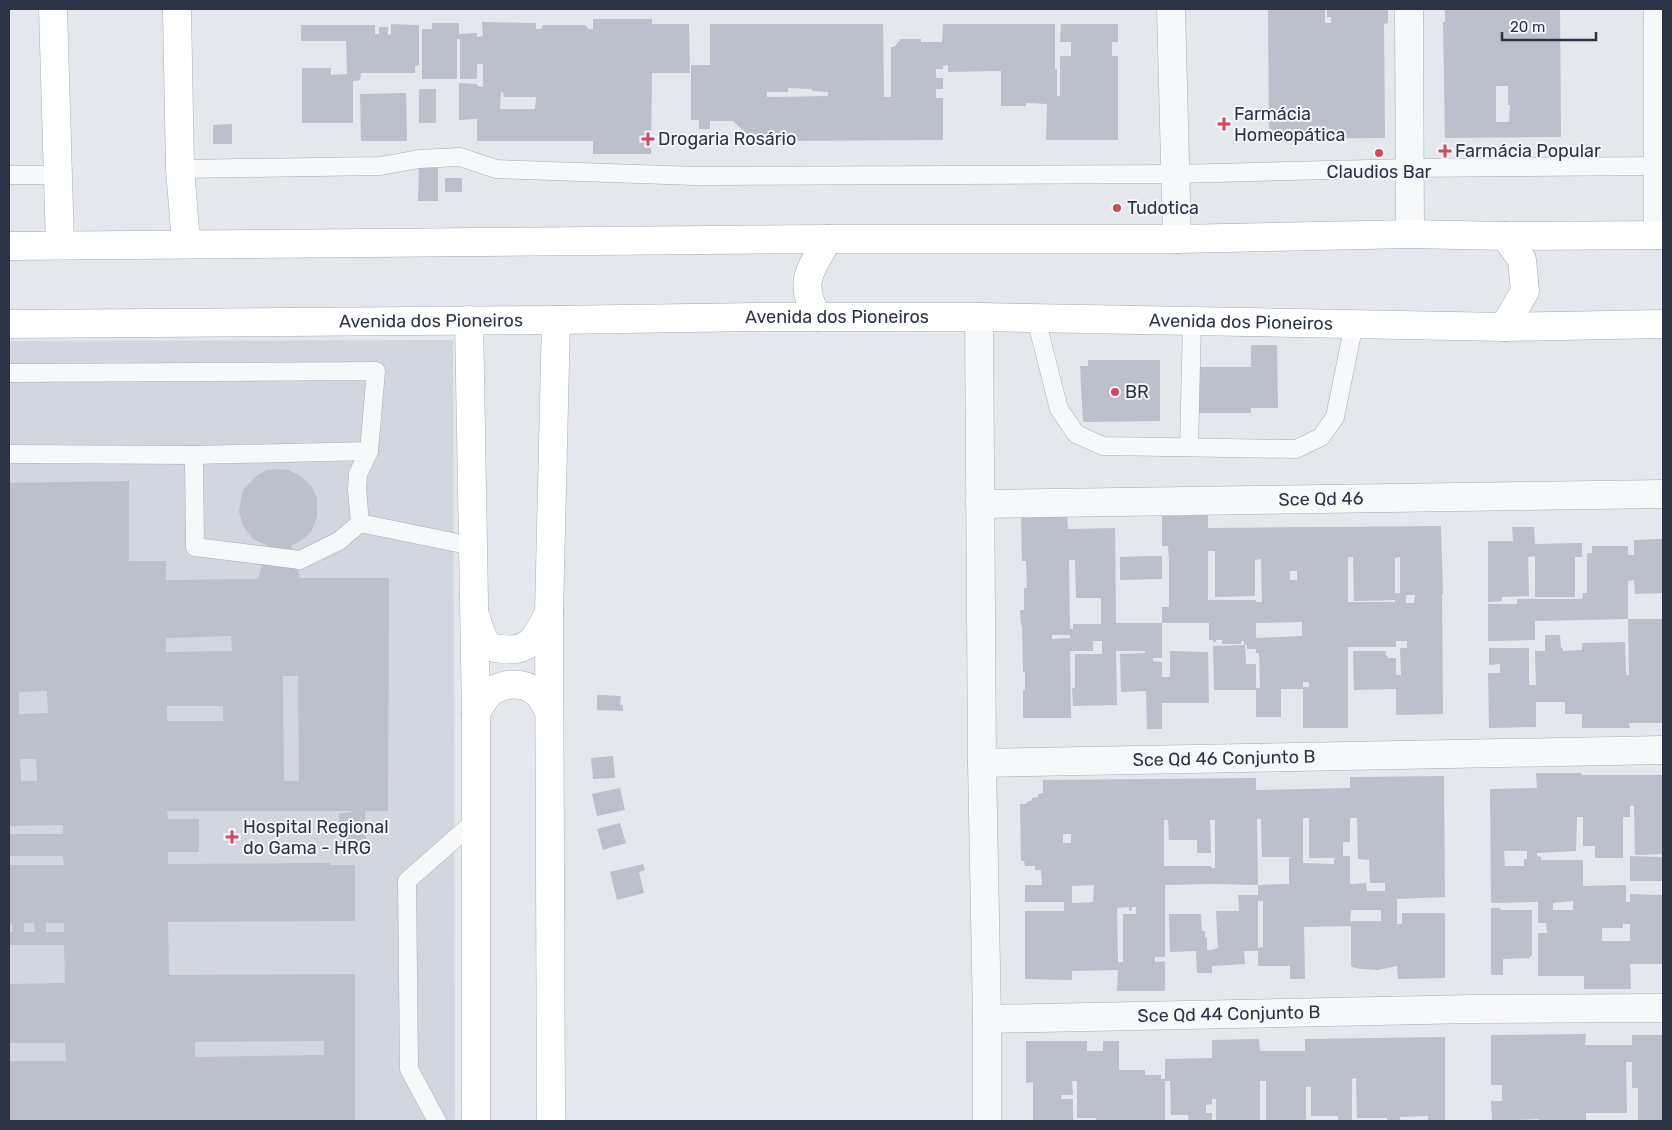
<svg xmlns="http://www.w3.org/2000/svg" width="1672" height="1130" viewBox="0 0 1672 1130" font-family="Rubik,sans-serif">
<rect width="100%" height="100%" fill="#e4e7ec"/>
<path fill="#d2d6de" d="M453,340L455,1121H9V341Z"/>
<g fill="#bbc0ca" fill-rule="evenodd">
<path d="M1268,9H1325V23H1331V17H1327V9H1388V23L1384,24L1385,138L1269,139Z"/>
<path d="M1445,9H1560L1561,137L1445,138L1443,22H1445ZM1496,86H1508V105H1510L1509,122H1496Z"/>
<path d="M593,19H652V24H689L690,73H652L651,154H593V141H477V119L459,120V83L477,84V86L483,87V64H477V79H460V39H457V79H422V29H432V23H459V34L477,33V37L483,36L482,22L536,23V29H541L543,25H585L589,29H593ZM501,92H503L504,97H536L535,109H500Z"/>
<path d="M391,24L419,25V65L415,66V73H361L360,80L353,81V123H302V68H331V75L347,74L346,41H301V25H375V34H379V27H388V35L391,34Z"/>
<path d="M710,24H883L884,97H891V47H894L901,39H921V42H942L943,24H1055V69H1057V96H1060V56H1071V42H1060L1061,24H1118V42H1112V55L1113,56H1118V140H1046L1047,104L1026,103V106H1001V71L948,72V65L943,66V69H936V78H943V89H936V98H943V140L770,141L768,140H747V134L733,121H710V129H699V120H691V65H710ZM788,88L812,89V91L828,92V96L767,97V92H788Z"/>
<rect x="419" y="89" width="17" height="34"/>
<path d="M406,93L407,141H361L360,94Z"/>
<path d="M232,124V144H213V125Z"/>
<path d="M419,166H436L438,168V201H418Z"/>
<rect x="445" y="178" width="17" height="14"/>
<path d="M1251,345H1277L1278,408H1251V413H1197L1196,367H1251Z"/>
<path d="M1088,360H1160V421L1083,422L1080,366H1088Z"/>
<path d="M276,469L289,470L303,478L312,487L317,498V517L312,530L305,538L291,546L300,578H389L388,811H365L366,842H340L339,814L356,811H167L168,819H199V852H168V864L330,863V865H355V921L168,922L169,975L355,974V1121H9V1061H66L65,1043H9V984L65,983L64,945H9V932H13L12,923H9V865H64L63,856H9V834H63V825L9,826V483L129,481V561H166V580L258,579L268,546L253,539L243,526L239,512L241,497L244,489L256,476L267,470ZM231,636L232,651L166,652V638ZM283,676H298L299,781H284ZM47,691L48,713L19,714V692ZM167,706H223V721H167ZM20,759H36L37,781H21ZM24,923H34L35,932H24ZM46,923H64V932H46ZM324,1041V1055L195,1057V1042Z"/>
<path d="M1021,515H1067L1068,529L1115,528L1116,623H1162V607H1169V562L1168,546H1162V516L1208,515V528L1441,526L1443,594H1442L1443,714L1396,715V689L1354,690L1353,651H1386V656H1388L1387,658H1396V675H1401L1400,648H1407V641H1396V647H1348V728H1303V687H1309V682H1303V689H1281V717H1256V690H1214L1213,646L1245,645L1246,664H1256V688H1260L1259,653H1256V649H1247V645H1244V641H1241V644H1222V640H1216V642H1213V640H1209V623H1162V658H1153V661L1162,662V677H1170V651L1208,652L1209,703H1162V729H1147L1146,691L1121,692L1120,654L1145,653V651H1116L1117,705L1073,706L1072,688H1075V654H1102V641H1093V651H1070L1071,718H1023V690H1025V672H1023L1022,625H1021L1020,610H1024V588H1027L1026,561H1022ZM1208,551H1215V597L1255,596V560L1261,559L1262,602H1256V600H1208ZM1348,557H1353L1354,601L1395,600V602H1348ZM1400,557V593H1395V558ZM1069,560H1075L1076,598H1101V624H1073V629H1070ZM1290,571H1297V580H1290ZM1406,595H1415L1414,603H1406ZM1302,622V636L1256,638V623ZM1052,635H1070V638L1052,639Z"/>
<path d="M1512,527H1534L1535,544L1582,543V557H1575V597H1535V556L1528,557L1529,596L1502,597V601L1488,602V541H1513Z"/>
<path d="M1659,539H1663V593L1635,594L1634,580L1628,581V619L1535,621V640L1488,641V604H1517V599H1582L1583,593H1587V553H1592V546H1628V555H1634V540Z"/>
<path d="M1152,556H1162V579L1120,580V557Z"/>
<path d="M1628,619H1663V723H1629L1630,728H1582V714H1565V702H1536V727L1489,728L1488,673H1500V664L1489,665V648H1529V685H1536L1535,651H1545V635H1560L1561,648H1563V651L1582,650V643L1625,642L1626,675H1629Z"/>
<path d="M597,695L621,696L620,705H623V711L597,710Z"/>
<path d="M613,756L615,778L593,779L591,758Z"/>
<path d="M1536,773H1581L1582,775H1663V854L1635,855L1634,806H1630V817H1623V858H1595V846H1583V817H1577L1576,851L1537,853V856L1541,857V860H1583V886L1626,885V902H1630V894L1663,895V964H1630L1631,989H1584V976H1538V933H1547L1546,923H1538V902L1491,903L1490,789L1537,788ZM1504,851H1527V859H1524V866H1505ZM1573,901V910H1553V903ZM1623,924H1630V941H1602V928H1623Z"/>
<path d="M1444,776L1445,897L1397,899V924H1402V913H1445V978L1398,979L1397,966L1378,970L1360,969L1352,967L1351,966V926L1304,927L1305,979H1290V966H1258V951H1244L1245,964L1212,966V973H1197L1196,951L1170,952L1169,914H1201L1202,931H1205V938H1207V950H1211L1218,948L1216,911H1239L1238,895H1258V885L1211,884L1165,885V957H1155V962L1165,961V991H1117L1118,970L1072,971V980H1068L1025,979V911H1064V902H1025V885H1042L1041,870H1035V866H1025L1024,861H1021L1020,804H1026L1027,802L1032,800V798L1038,797V794L1043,793V780L1256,778V790L1350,788V777ZM1303,818H1309V858H1334V864L1303,863ZM1350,818H1357L1358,859L1369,860L1370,883H1385V891H1367L1366,883L1350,884V856H1343V842H1350ZM1257,819H1261L1262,857H1293L1289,858V884L1258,885ZM1164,820H1168L1169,840H1197V853H1211L1210,820H1215V868H1211V866H1164ZM1063,834H1071V843H1063ZM1094,885L1093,902L1072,903V886ZM1258,901H1263V947L1258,948ZM1129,907V911L1132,910V907H1136V914H1123V962H1118L1117,908ZM1351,910H1381V921H1350Z"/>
<path d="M620,788L625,810L597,816L592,794Z"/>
<path d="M620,823L626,843L603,850L597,829Z"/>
<path d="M1630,856L1663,857V881H1630Z"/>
<path d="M643,864L645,870L639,872L644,893L617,900L610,872Z"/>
<path d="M1491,908H1501L1500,910H1532V956H1530V958L1503,959V975H1491Z"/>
<path d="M1586,1034L1585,1045H1632V1035H1663V1121H1638V1088H1632V1062H1626L1627,1113H1586V1121H1539V1119L1492,1121L1491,1101H1502V1085H1491V1035Z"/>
<path d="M1445,1037V1121H1428V1116L1400,1117V1121H1387V1118H1357L1356,1078L1352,1079V1121H1338V1116H1311V1087H1306V1121H1266V1081H1260V1121H1216V1099H1212V1104L1206,1105V1113H1212V1121H1189L1188,1115H1171L1170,1081H1165V1121H1096V1118H1077V1081H1072L1073,1095H1061V1099H1073V1121H1033V1082L1026,1083V1041H1087V1051H1103V1041H1119V1070H1145V1075H1161V1079H1165V1059L1212,1058V1040L1259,1039L1260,1051H1305V1039Z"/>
</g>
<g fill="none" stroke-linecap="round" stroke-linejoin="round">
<defs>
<g id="lane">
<path d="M180,169L380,166L419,159L460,157L496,169L695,176L1176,174L1410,168L1663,166"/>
<path d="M9,175H58"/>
<path d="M1036,319L1059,409L1076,434L1103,446L1296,449L1321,437L1335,417L1354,324"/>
<path d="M9,373L376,371L369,451L358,474L357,489L360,523L472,546"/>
<path d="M1189,447L1192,322"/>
<path d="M9,454L194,455L369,451"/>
<path d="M194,455L195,547L300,560L339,541L360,523"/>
<path d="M437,1121L409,1069L407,881L476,820"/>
</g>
<g id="street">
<path d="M1171,9L1177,239"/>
<path d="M1409,9L1410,234"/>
<path d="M1658,9V235"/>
<path d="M979,317L982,763L987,1019V1121"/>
<path id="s1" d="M980,504L1663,494"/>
<path id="s2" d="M982,763L1663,750"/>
<path id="s3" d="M987,1019L1473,1009L1663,1008"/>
</g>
<g id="secondary">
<path d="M53,9L60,245"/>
<path d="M177,9L180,169L186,243"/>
<path d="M469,320L476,714V1121"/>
<path d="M476,618C479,626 481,637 487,644C490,648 496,648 501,649C531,653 537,636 549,613"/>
<path d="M476,714C479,708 482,702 486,697C498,683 521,680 536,692C542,696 545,705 549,711"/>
<path d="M551,1121L549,613L556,320"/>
</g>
<g id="primary">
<path d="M9,246L828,239H1177L1410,234L1505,236L1663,235"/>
<path d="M817,317C798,281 810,271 828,239"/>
<path id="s4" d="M9,324L556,320L757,317H979L1504,327L1663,324"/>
<path d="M1504,327L1525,291L1522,260L1505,236"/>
</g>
</defs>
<use href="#lane" stroke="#a9aeb7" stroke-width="19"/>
<use href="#street" stroke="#a9aeb7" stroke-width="29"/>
<use href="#secondary" stroke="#a9aeb7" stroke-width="29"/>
<use href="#primary" stroke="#a3abb8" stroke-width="29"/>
<use href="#lane" stroke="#f7f8fa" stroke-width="18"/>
<use href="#street" stroke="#f7f8fa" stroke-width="28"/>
<use href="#secondary" stroke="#fff" stroke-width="28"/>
<use href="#primary" stroke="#fff" stroke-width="28"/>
</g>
<g fill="#d1495b" stroke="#f4f6f9" stroke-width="2">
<path d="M1221.5 116.5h5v5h5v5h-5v5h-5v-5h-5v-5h5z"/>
<path d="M645.5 131.5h5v5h5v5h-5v5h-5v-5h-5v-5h5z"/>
<path d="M1442.5 143.5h5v5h5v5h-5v5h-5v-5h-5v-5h5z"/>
<circle cx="1379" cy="153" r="5"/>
<circle cx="1117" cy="208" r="5"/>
<circle cx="1115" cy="392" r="5"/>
<path d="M229.5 829.5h5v5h5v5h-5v5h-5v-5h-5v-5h5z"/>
</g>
<g text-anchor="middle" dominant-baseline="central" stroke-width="4" stroke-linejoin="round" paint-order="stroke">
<g font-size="18" fill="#2b3445" stroke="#f4f6f9" text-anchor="start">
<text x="1234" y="114">Farmácia<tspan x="1234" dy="21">Homeopática</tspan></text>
<text x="658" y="139">Drogaria Rosário</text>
<text x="1455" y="151">Farmácia Popular</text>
<text x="1379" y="172" text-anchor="middle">Claudios Bar</text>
<text x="1127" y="208">Tudotica</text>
<text x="1125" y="392">BR</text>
<text x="243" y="827">Hospital Regional<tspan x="243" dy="21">do Gama - HRG</tspan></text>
</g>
<g font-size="18" fill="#2b3445" stroke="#f4f6f9">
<text stroke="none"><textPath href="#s4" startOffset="828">Avenida dos Pioneiros</textPath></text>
<text stroke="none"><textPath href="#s4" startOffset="422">Avenida dos Pioneiros</textPath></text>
<text stroke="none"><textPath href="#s4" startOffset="1232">Avenida dos Pioneiros</textPath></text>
<text stroke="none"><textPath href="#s1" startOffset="341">Sce Qd 46</textPath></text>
<text stroke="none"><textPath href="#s2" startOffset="242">Sce Qd 46 Conjunto B</textPath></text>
<text stroke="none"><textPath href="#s3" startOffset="242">Sce Qd 44 Conjunto B</textPath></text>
</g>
</g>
<rect width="1672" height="1130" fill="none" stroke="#2b3445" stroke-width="20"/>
<path d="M1502 32v8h94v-8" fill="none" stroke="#2b3445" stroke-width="2.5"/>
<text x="1510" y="32" font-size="15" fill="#2b3445" stroke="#f4f6f9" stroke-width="4" paint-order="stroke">20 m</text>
</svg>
